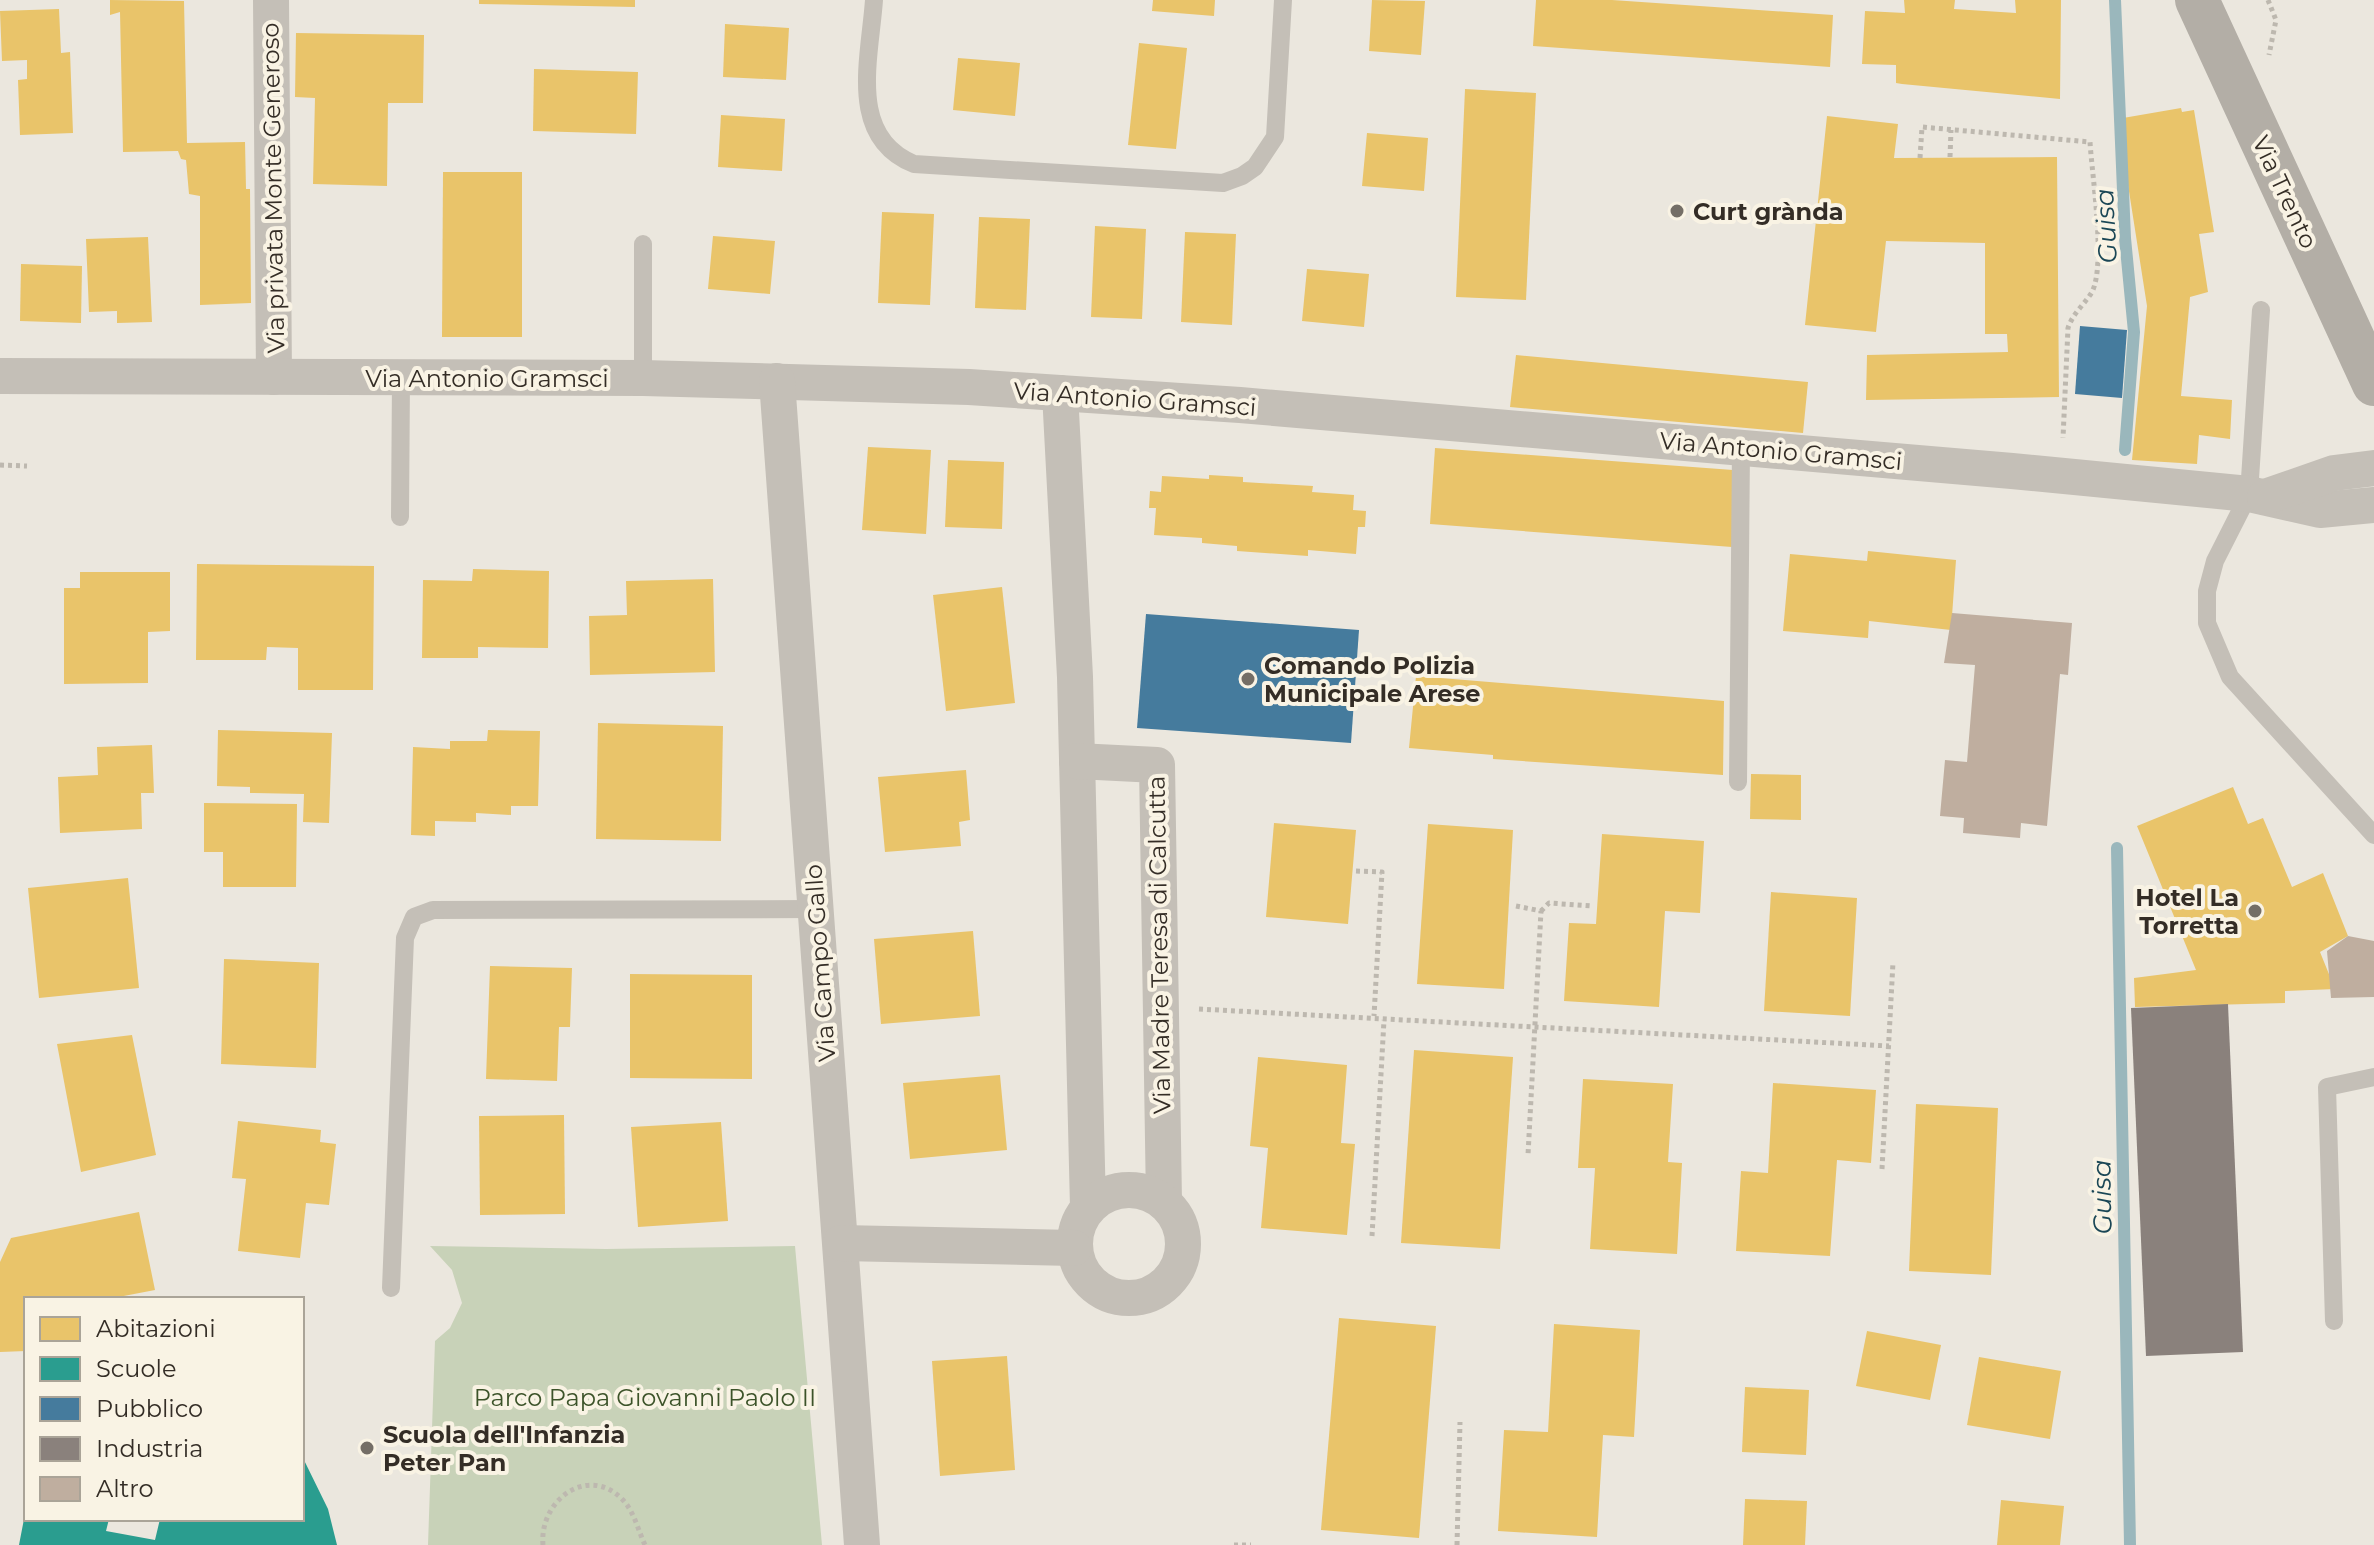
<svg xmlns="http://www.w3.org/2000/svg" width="2374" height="1545" viewBox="0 0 2374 1545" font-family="Montserrat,sans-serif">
<rect width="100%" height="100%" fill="#ebe7de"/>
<path fill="#c8d2b8" d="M430,1246L606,1249L795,1246L822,1545H428L435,1341L450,1328L462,1303L452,1270Z"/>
<g fill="#e9c46a">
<path d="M110,0L184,1L187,143L245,142L246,189H250L251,303L200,305V196L189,194L186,160L181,159L178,151L123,152L120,12L110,15Z"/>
<path d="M479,0H635V7L479,4Z"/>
<path d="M1153,0H1215L1214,16L1152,11Z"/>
<path d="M1372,0L1425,1L1421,55L1369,51Z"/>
<path d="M1536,0H1612L1833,15L1830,67L1533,46Z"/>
<path d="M1904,0H1955L1954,9L2016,13L2015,0H2061L2060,99L1902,84L1896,83V65L1862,64L1865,11L1905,13Z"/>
<path d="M59,9L61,53L70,52L73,133L20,135L18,80L27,79V60L2,61L0,11Z"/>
<path d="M725,24L789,28L786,80L723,77Z"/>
<path d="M296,33L424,35L423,103H388L387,186L313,184L315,98L295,97Z"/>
<path d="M1139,43L1187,48L1176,149L1128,145Z"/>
<path d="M958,58L1020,63L1015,116L953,110Z"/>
<path d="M534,69L638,72L636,134L533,131Z"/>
<path d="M1465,89L1536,93L1526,300L1456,297Z"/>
<path d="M2181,108L2182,112L2194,110L2214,232L2199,234L2208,292L2190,297L2181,396L2232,400L2230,439L2199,435L2197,464L2132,460L2147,306L2126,172L2123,118Z"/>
<path d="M721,115L785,119L782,171L718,167Z"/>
<path d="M1827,116L1898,124L1894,158L2057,157L2059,397L1866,400L1867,355L2008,352L2007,334H1985V243L1886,241L1876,332L1805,325Z"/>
<path d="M1367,133L1428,138L1424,191L1362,186Z"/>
<path d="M443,172H522V337H442Z"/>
<path d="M882,212L934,214L930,305L878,303Z"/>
<path d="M979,217L1030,219L1026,310L975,308Z"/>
<path d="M1095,226L1146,229L1142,319L1091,317Z"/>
<path d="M1185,232L1236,234L1232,325L1181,322Z"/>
<path d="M713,236L775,241L770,294L708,289Z"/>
<path d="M148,237L152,322L117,323V311L89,312L86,239Z"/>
<path d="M21,264L82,266L81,323L20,321Z"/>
<path d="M1307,269L1369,274L1364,327L1302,321Z"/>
<path d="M1516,355L1808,382L1803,433L1510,407Z"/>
<path d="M868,447L931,450L926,534L862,530Z"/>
<path d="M1435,448L1733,470L1732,547L1430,524Z"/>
<path d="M948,460L1004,462L1002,529L945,527Z"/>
<path d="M1209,475L1243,477V482L1313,486L1312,492L1354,495L1353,510L1366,511L1365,527H1358L1356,554L1308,550V556L1237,551V546L1202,543V538L1154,535L1156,508H1149L1150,491L1161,492L1162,476L1209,479Z"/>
<path d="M1868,551L1956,560L1951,630L1869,621L1868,638L1783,631L1790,554L1867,561Z"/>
<path d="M197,564L374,566L373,690H298V648L267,647L266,660H196Z"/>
<path d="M473,569L549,571L548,648L478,647V658H422L423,580L472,581Z"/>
<path d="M80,572H170V631L148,632V683L64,684V588H80Z"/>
<path d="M713,579L715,672L590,675L589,616L627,615L626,581Z"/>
<path d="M1002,587L1015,703L946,711L933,595Z"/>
<path d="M1416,676L1724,701L1723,775L1493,759V755L1409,748Z"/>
<path d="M598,723L723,726L721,841L596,839Z"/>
<path d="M218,730L332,733L329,823L303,822L304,794L250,793V787L217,786Z"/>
<path d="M488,730L540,731L538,806H511V815L476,813V822L435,821V836L411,835L413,747L450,749V741H487Z"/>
<path d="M152,745L154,793H141L142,829L60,833L58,777L98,775L97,747Z"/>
<path d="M966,770L970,820L959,822L961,846L885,852L878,777Z"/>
<path d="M1751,774L1801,775V820L1750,819Z"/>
<path d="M2233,787L2248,824L2263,818L2292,887L2323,873L2348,936L2320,952L2335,989L2285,991V1003L2135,1007L2134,978L2196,970L2137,826Z"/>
<path d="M204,803L297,804L296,887H223V852H204Z"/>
<path d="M1274,823L1356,830L1348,924L1266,917Z"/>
<path d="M1428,824L1513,830L1504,989L1417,984Z"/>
<path d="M1602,834L1704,841L1700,913L1665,911L1659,1007L1564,1001L1569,923L1596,924Z"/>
<path d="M128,878L139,988L39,998L28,888Z"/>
<path d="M1771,892L1857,898L1850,1016L1764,1011Z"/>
<path d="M973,931L980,1016L881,1024L874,939Z"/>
<path d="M224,959L319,963L316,1068L221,1064Z"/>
<path d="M490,966L572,968L570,1027H559L557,1081L486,1079Z"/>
<path d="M630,974L752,975V1079L630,1078Z"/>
<path d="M132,1035L156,1155L81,1172L57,1044Z"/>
<path d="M1414,1050L1513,1057L1500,1249L1401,1243Z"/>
<path d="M1258,1057L1347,1065L1341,1143L1355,1144L1347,1235L1261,1228L1268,1148L1250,1146Z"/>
<path d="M1000,1075L1007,1150L910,1159L903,1083Z"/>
<path d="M1583,1079L1673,1084L1668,1162L1682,1163L1677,1254L1590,1249L1595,1168H1578Z"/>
<path d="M1773,1083L1876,1090L1871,1163L1837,1160L1830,1256L1736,1251L1741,1171L1768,1173Z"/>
<path d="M1916,1104L1998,1108L1991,1275L1909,1271Z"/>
<path d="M564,1115L565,1214L480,1215L479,1116Z"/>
<path d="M238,1121L321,1130L320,1142L336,1144L329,1205L306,1203L300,1258L238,1251L246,1179L232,1178Z"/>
<path d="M721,1122L728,1221L638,1227L631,1127Z"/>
<path d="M139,1212L155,1290L108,1299H26V1351L0,1352V1262L11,1238Z"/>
<path d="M1339,1318L1436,1326L1419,1538L1321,1530Z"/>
<path d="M1554,1324L1640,1330L1634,1437L1603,1435L1597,1537L1498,1531L1504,1430L1548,1432Z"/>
<path d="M1867,1331L1941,1345L1930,1400L1856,1386Z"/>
<path d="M1007,1356L1015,1470L940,1476L932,1361Z"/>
<path d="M1979,1357L2061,1371L2050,1439L1967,1425Z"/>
<path d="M1745,1387L1809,1390L1806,1455L1742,1452Z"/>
<path d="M1745,1499L1807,1501L1805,1545H1743Z"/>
<path d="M2001,1500L2064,1506L2060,1545H1997Z"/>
</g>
<path fill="#2a9d8f" d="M302,1456L328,1509L337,1545H19L24,1519H109L106,1531L155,1540L160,1519H302Z"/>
<g fill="#457b9d">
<path d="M2080,326L2127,330L2122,398L2075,394Z"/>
<path d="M1146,614L1359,630L1351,743L1137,728Z"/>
</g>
<path fill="#8a817c" d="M2228,1004L2243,1352L2146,1356L2131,1008Z"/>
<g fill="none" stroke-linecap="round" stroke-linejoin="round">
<g stroke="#9ab7bc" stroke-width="12">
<path d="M2115,0L2125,238L2134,332L2125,450"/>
<path d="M2117,848L2130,1545"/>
</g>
</g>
<g fill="#bfae9f">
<path d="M1952,613L2072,623L2068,675L2060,674L2047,826L2021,823L2020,838L1963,833L1964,818L1940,816L1945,760L1967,762L1975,665L1944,663Z"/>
<path d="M2348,936L2374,941V997L2331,998L2327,951Z"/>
</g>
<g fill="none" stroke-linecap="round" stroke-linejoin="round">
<g stroke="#bdb8af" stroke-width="5" stroke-dasharray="4 4" stroke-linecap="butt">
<path d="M2268,0L2276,20L2269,55"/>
<path d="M1950,157L1951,130"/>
<path d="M1920,158L1922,127L2090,142C2092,176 2106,264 2092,292C2084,305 2073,313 2068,328L2063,438"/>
<path d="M0,465L27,466"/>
<path d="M1356,871L1382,872L1374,1016"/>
<path d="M1516,906L1541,911L1528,1155"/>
<path d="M1541,911L1549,903L1592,906"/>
<path d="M1199,1009L1889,1046"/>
<path d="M1882,1169L1893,962"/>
<path d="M1372,1236L1384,1020"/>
<path d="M543,1545C539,1501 587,1464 622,1499C634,1511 638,1530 645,1545"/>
<path d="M1234,1545H1251"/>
<path d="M1457,1545L1460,1422"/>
</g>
<g stroke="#c4bfb7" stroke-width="18">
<path d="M874,0C870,58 847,137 914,164L1223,183L1242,176L1255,167L1275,137L1283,0"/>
<path d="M643,244V378"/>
<path d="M2261,310L2249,494L2215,561L2207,591V623L2230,677L2374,835"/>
<path d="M400,517L401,377"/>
<path d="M1738,782L1741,448"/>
<path d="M391,1288L405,938L414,917L433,910L815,909"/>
<path d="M2334,1321L2327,1087L2374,1077"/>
</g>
<g stroke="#c4bfb7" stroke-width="36">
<path d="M271,0L274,377"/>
<path d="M0,376L643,378L969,387L1240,405L2012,471L2249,494L2320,510L2374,505"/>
<path d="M777,381L862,1545"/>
<path d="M1060,393L1075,677L1088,1207"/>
<path d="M2265,497L2334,473L2374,468"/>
<path d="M1077,761L1157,765L1164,1202"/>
<circle cx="1129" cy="1244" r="54"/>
<path d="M841,1243L1074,1248"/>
</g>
<path stroke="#b3aea6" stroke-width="44" d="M2197,0L2374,384"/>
</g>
<g fill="#746e66" stroke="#f9f3e4" stroke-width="3">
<circle cx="1677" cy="211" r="8"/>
<circle cx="1248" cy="679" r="8"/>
<circle cx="2255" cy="911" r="8"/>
<circle cx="367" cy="1448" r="8"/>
</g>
<g text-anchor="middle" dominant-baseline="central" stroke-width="8" stroke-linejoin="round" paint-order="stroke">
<g font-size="24" fill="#342d26" stroke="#f9f3e4">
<text transform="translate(273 188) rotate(-91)">Via privata Monte Generoso</text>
<text transform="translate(2285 192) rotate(65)">Via Trento</text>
<text x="487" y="378">Via Antonio Gramsci</text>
<text transform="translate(1135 399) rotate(4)">Via Antonio Gramsci</text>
<text transform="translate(1781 451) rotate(5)">Via Antonio Gramsci</text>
<text transform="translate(1159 945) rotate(-91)">Via Madre Teresa di Calcutta</text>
<text transform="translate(820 963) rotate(-94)">Via Campo Gallo</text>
</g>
<g font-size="24" font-weight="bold" fill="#342d26" stroke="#f9f3e4" text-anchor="start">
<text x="1693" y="211">Curt grànda</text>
<text x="1264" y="665">Comando Polizia<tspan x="1264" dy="28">Municipale Arese</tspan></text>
<text x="2239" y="897" text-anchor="end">Hotel La<tspan x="2239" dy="28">Torretta</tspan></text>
<text x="383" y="1434">Scuola dell'Infanzia<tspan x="383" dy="28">Peter Pan</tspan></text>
</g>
<g font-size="24" fill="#3c5329" stroke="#f9f3e4">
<text x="645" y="1397">Parco Papa Giovanni Paolo II</text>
</g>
<g font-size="26" font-style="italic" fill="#1b4756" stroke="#f9f3e4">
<text transform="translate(2106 226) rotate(-93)">Guisa</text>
<text transform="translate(2102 1197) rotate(-91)">Guisa</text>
</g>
</g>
<rect x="24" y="1297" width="280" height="224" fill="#f9f3e4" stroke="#aaa498" stroke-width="2"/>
<rect x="40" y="1317" width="40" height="24" fill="#e9c46a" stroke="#aaa498" stroke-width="2"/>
<text x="96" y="1337" font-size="24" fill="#342d26">Abitazioni</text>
<rect x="40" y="1357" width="40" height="24" fill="#2a9d8f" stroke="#aaa498" stroke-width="2"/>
<text x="96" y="1377" font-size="24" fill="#342d26">Scuole</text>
<rect x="40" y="1397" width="40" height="24" fill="#457b9d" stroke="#aaa498" stroke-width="2"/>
<text x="96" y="1417" font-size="24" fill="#342d26">Pubblico</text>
<rect x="40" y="1437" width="40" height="24" fill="#8a817c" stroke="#aaa498" stroke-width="2"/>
<text x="96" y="1457" font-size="24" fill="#342d26">Industria</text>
<rect x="40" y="1477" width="40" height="24" fill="#bfae9f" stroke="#aaa498" stroke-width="2"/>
<text x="96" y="1497" font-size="24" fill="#342d26">Altro</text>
</svg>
